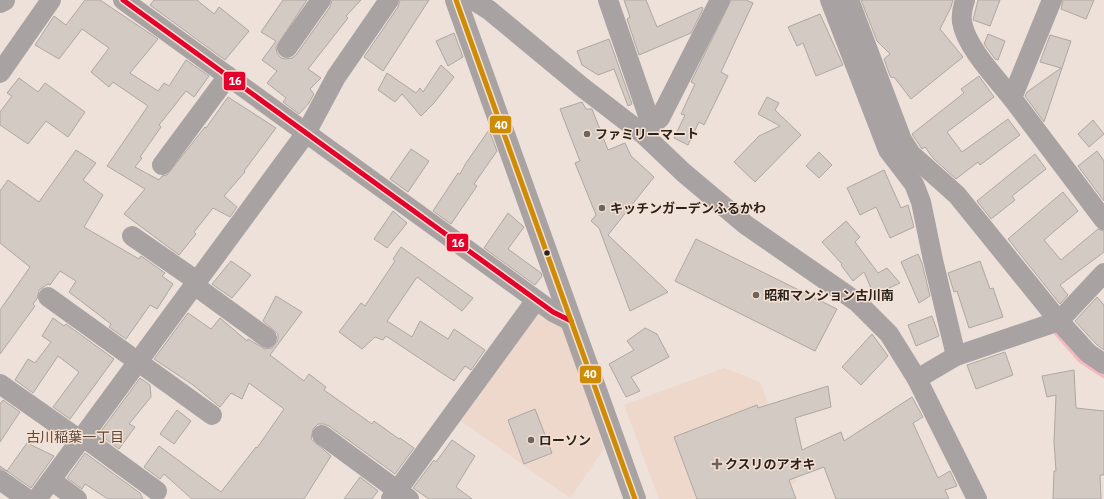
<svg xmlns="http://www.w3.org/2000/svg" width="1104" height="499" viewBox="0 0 1104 499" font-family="'IBM Plex Sans','Noto Sans JP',sans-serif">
<rect width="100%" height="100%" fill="#ede1da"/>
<g fill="#eed8cb">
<path d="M541,308L563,323L604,449L570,498L461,421Z"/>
<path d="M724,368L760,382L797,482L751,499H659L624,405Z"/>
</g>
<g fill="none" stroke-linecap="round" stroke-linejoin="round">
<path stroke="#f5b8bf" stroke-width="5" d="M1053,329L1081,361L1104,376"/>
</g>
<g fill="#d2cac3" stroke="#afa7a1">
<path d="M85,0H100L158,39L130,73L158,91L164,83L169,86L186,60L209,76L194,97L186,91L159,125L161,127L140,157L142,158L135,167L159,180L162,176L167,175L205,127L206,128L228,97L276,128L244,171L245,172L224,196L237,207L230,217L213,208L194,232L196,234L179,255L124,214L145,189L107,166L148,106L113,82L109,87L91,72L109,48L82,29L59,59L35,45L54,16L66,25Z"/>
<path d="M154,0H197L214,14L219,7L249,31L225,60L150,5Z"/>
<path d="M283,0H307L276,47L277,53L281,58L286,59L292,58L296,55L330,7L332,0H361L346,16L348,18L308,69L321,78L310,89L314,94L309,103L299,114L283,102L286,98L267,83L277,71L262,60L276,41L261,32Z"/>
<path d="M400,0H429L383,71L364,57L398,7Z"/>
<path d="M624,0H646L657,27L702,7L703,9L691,33L639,55L627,19L630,17Z"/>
<path d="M731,0H746L753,3L721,72L728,76L704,125L699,122L688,145L674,138L685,115L681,114L695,84L691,82Z"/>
<path d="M861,0H953L951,7L940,29L963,57L911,99L894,77L892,78L890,76L884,59L890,54L877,41Z"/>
<path d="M978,0H1000L990,26L973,20Z"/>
<path d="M1063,0H1094L1086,19L1061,9Z"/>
<path d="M820,14L843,65L816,76L803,43L797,46L788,27Z"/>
<path d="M454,33L463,57L448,66L436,41Z"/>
<path d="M988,34L1005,41L998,60L995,59L984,44Z"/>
<path d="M1050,35L1071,41L1044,122L1025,96L1027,92L1061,68L1040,62Z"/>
<path d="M609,39L632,104L628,106L614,69L598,75L582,65L577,51Z"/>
<path d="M441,65L454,77L434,103L421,116L402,94L395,102L378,90L387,73L416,93L420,88L423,92Z"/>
<path d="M979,76L994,97L947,132L962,152L1008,119L1020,135L980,165L978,162L956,179L933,158L925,147L922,149L912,134L964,93L961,89Z"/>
<path d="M19,78L38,92L45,83L85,112L68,137L46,121L28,144L0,125V112L12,96L7,93Z"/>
<path d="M767,97L779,103L775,110L801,135L755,182L734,162L759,136L780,126L758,114Z"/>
<path d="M582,102L586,109H592L608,150L625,143L631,156L654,177L608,235L668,292L630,311L599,228L591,221L596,215L575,163L580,161L560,109Z"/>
<path d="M1093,120L1104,134L1089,147L1078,134Z"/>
<path d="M489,130L497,151L474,184L477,186L451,224L433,211L458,173L460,174L466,163Z"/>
<path d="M411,149L429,161L408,192L390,179Z"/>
<path d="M76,150L96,163L83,180L103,195L84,227L139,259L141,256L165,273L162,276L173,284L157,309L150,305L126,339L109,327L111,324L69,292L76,281L60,271L50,285L48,284L39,290L37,299L33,304L35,306L0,354V310L30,267L0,243V191L8,180L39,202Z"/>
<path d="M1097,151L1104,161V201L1078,166Z"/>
<path d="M819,152L832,165L819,178L806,166Z"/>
<path d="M1035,154L1046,169L1012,196L1015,200L991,219L977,201Z"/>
<path d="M884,170L901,208L908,205L914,227L890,238L876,207L860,215L847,188Z"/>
<path d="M1063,192L1078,211L1044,240L1061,260L1098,229L1104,231V252L1060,285L1068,295L1060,304L1008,239Z"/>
<path d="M393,211L407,223L387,248L374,239Z"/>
<path d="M508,213L524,227L508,249L541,273L542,276L535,285L484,248Z"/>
<path d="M846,221L860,237L855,242L878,273L887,268L900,283L874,295L864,272L853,281L841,265L842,264L822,242Z"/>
<path d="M696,239L837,309L815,351L675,281Z"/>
<path d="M401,247L473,298L462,311L417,277L387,321L412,337L420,321L448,339L454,329L485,350L471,370L465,366L454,381L386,336L383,340L375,337L362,349L339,332L361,303L365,306L395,261L393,259Z"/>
<path d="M918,254L922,263L930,296L919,303L901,262Z"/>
<path d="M231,261L251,275L232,298L212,284Z"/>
<path d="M980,261L990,289L993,288L1003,317L969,328L957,291L954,292L948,273Z"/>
<path d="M276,296L302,312L270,355L304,381L309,374L326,387L324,390L372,424L374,421L399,439L400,438L414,448L395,474L329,426L324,424H318L313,429L311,439L331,456L304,499H192L164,474L160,479L144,467L159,446L221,492L256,447L257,448L284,409L249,383L242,399L231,393L220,407L193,385L154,359L188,313L211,329L220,318L247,341L248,339L265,349L272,348L278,340V334L263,321Z"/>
<path d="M1097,297L1104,305V350L1096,344L1075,321Z"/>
<path d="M932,316L939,336L916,346L908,325Z"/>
<path d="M53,318L64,326L66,324L114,359L70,419L53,407L79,372L58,356L33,393L15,380L28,359L35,363L51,342L42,336Z"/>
<path d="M645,328L657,334L669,357L631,377L640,391L626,397L609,364L634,350L627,341Z"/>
<path d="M872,334L888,356L861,385L842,367Z"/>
<path d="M1005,352L1013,375L976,389L967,365Z"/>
<path d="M1074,370L1076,408L1104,411V475H1100L1101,499H1053L1054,471H1056L1054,442L1056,395L1047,397L1042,376Z"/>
<path d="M140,378L150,385L151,397L129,424L135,427L119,449L99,434Z"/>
<path d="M828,386L831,407L795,418L802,450L841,432L844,441L912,397L923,417L913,423L938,478L950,471L957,486L945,490L949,499H836L824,467L789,480L796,499H697L674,437L757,405L758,408Z"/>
<path d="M3,400L20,412L0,442V404Z"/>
<path d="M535,409L552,453L524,464L508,420Z"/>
<path d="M177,410L191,421L174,444L160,434Z"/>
<path d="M452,440L475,456L456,487L472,499H429L413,488L434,460L436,462Z"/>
<path d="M27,443L54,456L31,488L7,471L0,469V466L7,471Z"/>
<path d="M85,453L140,493L143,499H108L85,484L82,489L67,478Z"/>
<path d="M360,477L378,491L372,499H344Z"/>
</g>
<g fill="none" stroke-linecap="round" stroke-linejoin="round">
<g stroke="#a8a3a2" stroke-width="20">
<path d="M123,0L553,312L571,321"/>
<path d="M473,0L489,10L582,87L643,134L684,173L746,225L857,302L889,334L917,379L977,499"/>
<path d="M608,0L652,127"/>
<path d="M830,0L888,150L914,184L921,202L933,260L956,356"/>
<path d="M849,0L902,140L911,154L957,195L1059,321L1088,353L1104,364"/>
<path d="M965,0C963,6 961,15 962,22C966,47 996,78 1012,98"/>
<path d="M1052,0L1012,98L1104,220"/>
<path d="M287,48L321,0"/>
<path d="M0,73L51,0"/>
<path d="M643,134L660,118L720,0"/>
<path d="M162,165L228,76"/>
<path d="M132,236L197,281"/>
<path d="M194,285L267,338"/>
<path d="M48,297L212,415"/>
<path d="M917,379L956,356L1059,321L1104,273"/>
<path d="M0,384L80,440"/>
<path d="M322,435L409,499"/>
<path d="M83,437L157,491"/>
<path d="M0,480L27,499"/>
<path d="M51,480L77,499"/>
<path d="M37,499L306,133L336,77L389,0"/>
<path d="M391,499L536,300"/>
</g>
<g stroke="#a8a3a2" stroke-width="22">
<path d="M456,0L635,499"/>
<path d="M0,2L4,0"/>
</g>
<defs>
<path id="bus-1" d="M123,0L553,312L571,321"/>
<path id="bus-2" d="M456,0L635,499"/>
</defs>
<use href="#bus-1" stroke="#f5e0d2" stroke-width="8"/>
<use href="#bus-2" stroke="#f5e0d2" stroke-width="8"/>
<use href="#bus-1" stroke="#e4002b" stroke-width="5"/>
<use href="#bus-2" stroke="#ce8c06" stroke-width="5"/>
</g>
<g fill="#6e655f" stroke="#f5e0d2" stroke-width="1.5">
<circle cx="587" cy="134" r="4"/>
<circle cx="602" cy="208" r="4"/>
<circle cx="756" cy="295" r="4"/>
<circle cx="531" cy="440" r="4"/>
<path d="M715 458h4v4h4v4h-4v4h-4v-4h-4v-4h4z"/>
</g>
<circle fill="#2a221d" stroke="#f5e0d2" stroke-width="1.5" cx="547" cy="253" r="3.5"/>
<g text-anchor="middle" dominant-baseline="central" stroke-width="3" stroke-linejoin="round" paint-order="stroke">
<g font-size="13" font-weight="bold" fill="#2a221d" stroke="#f5e0d2" text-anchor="start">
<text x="595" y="134">ファミリーマート</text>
<text x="610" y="208">キッチンガーデンふるかわ</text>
<text x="764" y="295">昭和マンション古川南</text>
<text x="539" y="440">ローソン</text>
<text x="725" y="464">クスリのアオキ</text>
</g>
<g font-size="14" fill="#5b493e" stroke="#f5e0d2">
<text x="75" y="437">古川稲葉一丁目</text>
</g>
</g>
<g stroke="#f5e0d2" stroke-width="1.5">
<rect x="223" y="71" width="23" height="20" rx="4" fill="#e4002b"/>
<rect x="489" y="115" width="23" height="19" rx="4" fill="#ce8c06"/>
<rect x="446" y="233" width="23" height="19" rx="4" fill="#e4002b"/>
<rect x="579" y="365" width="23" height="19" rx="4" fill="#ce8c06"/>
</g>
<g font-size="11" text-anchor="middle" font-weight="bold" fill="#fff">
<text x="235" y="85">16</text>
<text x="501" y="129">40</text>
<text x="458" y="247">16</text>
<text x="590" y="378">40</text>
</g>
</svg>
